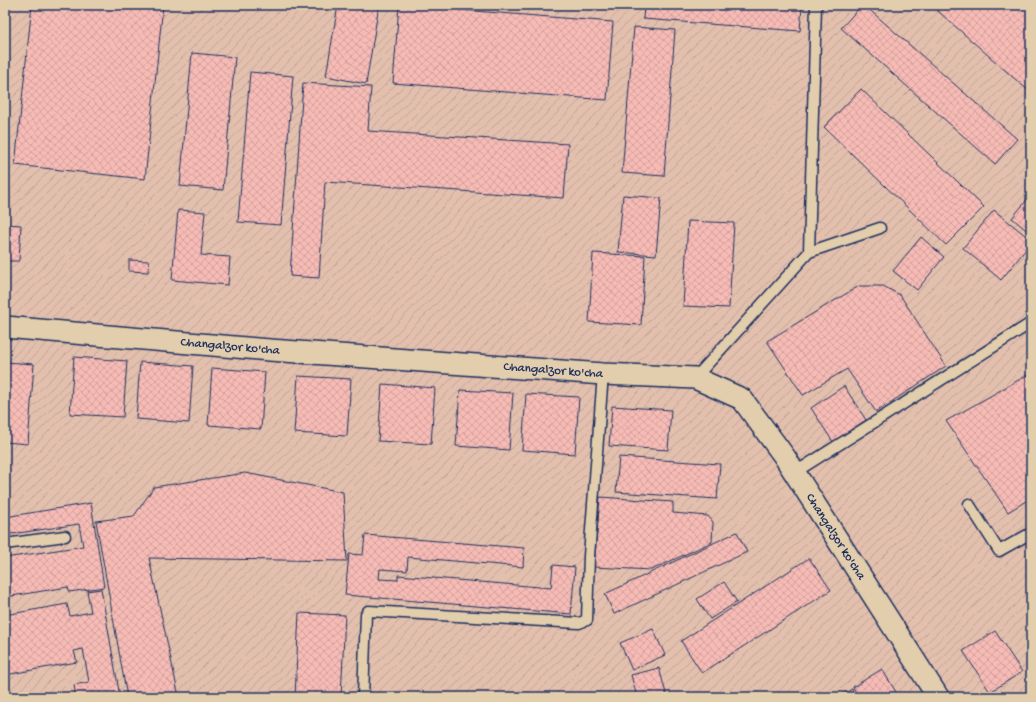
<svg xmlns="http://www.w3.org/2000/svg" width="1036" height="702" viewBox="0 0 1036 702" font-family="'Gochi Hand',sans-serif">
<defs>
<pattern id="industrial-furrows" width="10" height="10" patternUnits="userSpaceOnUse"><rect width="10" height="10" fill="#e3bfad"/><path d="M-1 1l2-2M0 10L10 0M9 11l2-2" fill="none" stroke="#c2a497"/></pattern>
<pattern id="building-cross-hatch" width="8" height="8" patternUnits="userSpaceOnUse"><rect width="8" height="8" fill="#f7bbb5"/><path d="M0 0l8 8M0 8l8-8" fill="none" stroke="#d3a19e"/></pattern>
</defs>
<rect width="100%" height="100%" fill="#e6c9ae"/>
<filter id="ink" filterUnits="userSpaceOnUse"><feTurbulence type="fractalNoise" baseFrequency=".025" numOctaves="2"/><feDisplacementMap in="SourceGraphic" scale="8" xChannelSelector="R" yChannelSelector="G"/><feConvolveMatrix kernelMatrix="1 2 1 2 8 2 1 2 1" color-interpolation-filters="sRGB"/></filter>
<g filter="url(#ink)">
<rect fill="url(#industrial-furrows)" x="5" y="5" width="1026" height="692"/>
<g fill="url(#building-cross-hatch)" stroke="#1b2f5e">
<path d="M32,5H163L145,179L15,165Z"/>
<path d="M338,5H379L366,84L326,76Z"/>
<path d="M399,5L613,22L607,100L393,83Z"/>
<path d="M644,5L802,6L800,31L643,19Z"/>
<path d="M862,5H864L1017,139L995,164L841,28Z"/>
<path d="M931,5H1031V93Z"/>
<path d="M634,27L675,30L664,176L622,173Z"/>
<path d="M192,53L235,57L223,190L180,186Z"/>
<path d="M250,72L293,76L281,225L238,222Z"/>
<path d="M303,83L371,87L368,131L568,144L564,198L325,182L319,278L290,276Z"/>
<path d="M861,89L984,207L946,245L824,127Z"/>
<path d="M623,195L661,198L656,255L618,252Z"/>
<path d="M1031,195V234L1012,218Z"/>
<path d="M178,210L205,212L201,255L230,257L228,285L172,280Z"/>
<path d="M994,210L1031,240V243L1001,280L963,248Z"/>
<path d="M688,221L734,223L729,308L683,306Z"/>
<path d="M5,224L21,225L19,261H5Z"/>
<path d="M921,237L944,257L917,290L893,271Z"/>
<path d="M593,253L645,256L641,325L589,322Z"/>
<path d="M129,260L149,261L148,272L129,271Z"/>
<path d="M859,286H883L900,295L946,366L876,412L847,369L803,395L767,341Z"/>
<path d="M74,357L127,361L123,417L70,414Z"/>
<path d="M5,362L34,364L28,444L5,442Z"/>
<path d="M140,362L193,366L189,423L136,419Z"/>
<path d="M212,368L265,372L261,429L208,425Z"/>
<path d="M1031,373V498L1008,512L946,421Z"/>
<path d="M298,376L351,379L347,436L294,433Z"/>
<path d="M382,384L435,388L431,444L378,441Z"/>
<path d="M844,386L866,420L833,442L811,408Z"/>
<path d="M460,390L513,393L509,450L456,446Z"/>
<path d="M526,394L579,397L575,454L522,450Z"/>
<path d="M612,406L671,410L668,450L609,446Z"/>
<path d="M619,457L720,464L717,499L616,492Z"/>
<path d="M245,473L343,492L347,561L149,558L179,697H127L96,521L134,516L154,487Z"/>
<path d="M600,497L673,502V513L708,516L713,522L712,542L651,570L594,567Z"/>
<path d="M91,503L104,587L69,592L68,587L5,597V558L83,546L79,524L5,535V517Z"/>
<path d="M737,532L747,552L614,614L605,594Z"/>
<path d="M365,535L524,548L523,567L408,557L407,571L380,569L379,579L398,580V575L551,588L553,565L575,567L571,614L345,595L349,554L363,555Z"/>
<path d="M809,558L831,590L702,673L681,641Z"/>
<path d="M724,582L737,602L710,619L697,599Z"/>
<path d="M101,589L120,697H76L74,685L89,682L83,649L74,651L77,662L5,675V615L67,604L70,616L91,612L87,591Z"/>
<path d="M299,613L345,615L341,697H295Z"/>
<path d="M653,629L665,655L632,670L620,643Z"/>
<path d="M995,631L1022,672L990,692L963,651Z"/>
<path d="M659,668L667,697H637L631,675Z"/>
<path d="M882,669L899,697H859L853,687Z"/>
<path d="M852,689L856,697H838Z"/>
</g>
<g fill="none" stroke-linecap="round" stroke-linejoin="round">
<defs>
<g id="service">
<path d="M809,252L880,228"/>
<path d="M695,378L809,252L816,5"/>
<path d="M794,473L1031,323"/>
<path d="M969,504L999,551L1031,533"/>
<path d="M5,544L65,536"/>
<path d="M363,697L366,614L368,611L579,623L587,620L589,556L603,374"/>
</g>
<g id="minor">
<path id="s1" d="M5,327L270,350L603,374L695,378L742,399L784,456L938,697"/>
</g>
</defs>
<use href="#service" stroke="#1b2f5e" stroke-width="13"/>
<use href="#minor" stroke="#1b2f5e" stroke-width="24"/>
<use href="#service" stroke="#e2cdac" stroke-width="10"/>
<use href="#minor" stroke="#e2cdac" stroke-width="21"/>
</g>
</g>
<g text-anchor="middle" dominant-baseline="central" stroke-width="3" stroke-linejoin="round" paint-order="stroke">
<g font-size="13" fill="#1b2f5e" stroke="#e2cdac">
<text stroke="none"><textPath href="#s1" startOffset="226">Changalzor ko'cha</textPath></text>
<text stroke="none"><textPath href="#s1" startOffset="550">Changalzor ko'cha</textPath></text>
<text stroke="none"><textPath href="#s1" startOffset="910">Changalzor ko'cha</textPath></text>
</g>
</g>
<rect width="1036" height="702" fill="none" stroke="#e2cdac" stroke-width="20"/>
<rect x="10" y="10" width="1016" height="682" fill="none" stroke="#1b2f5e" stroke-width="1.5" filter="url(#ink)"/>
</svg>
